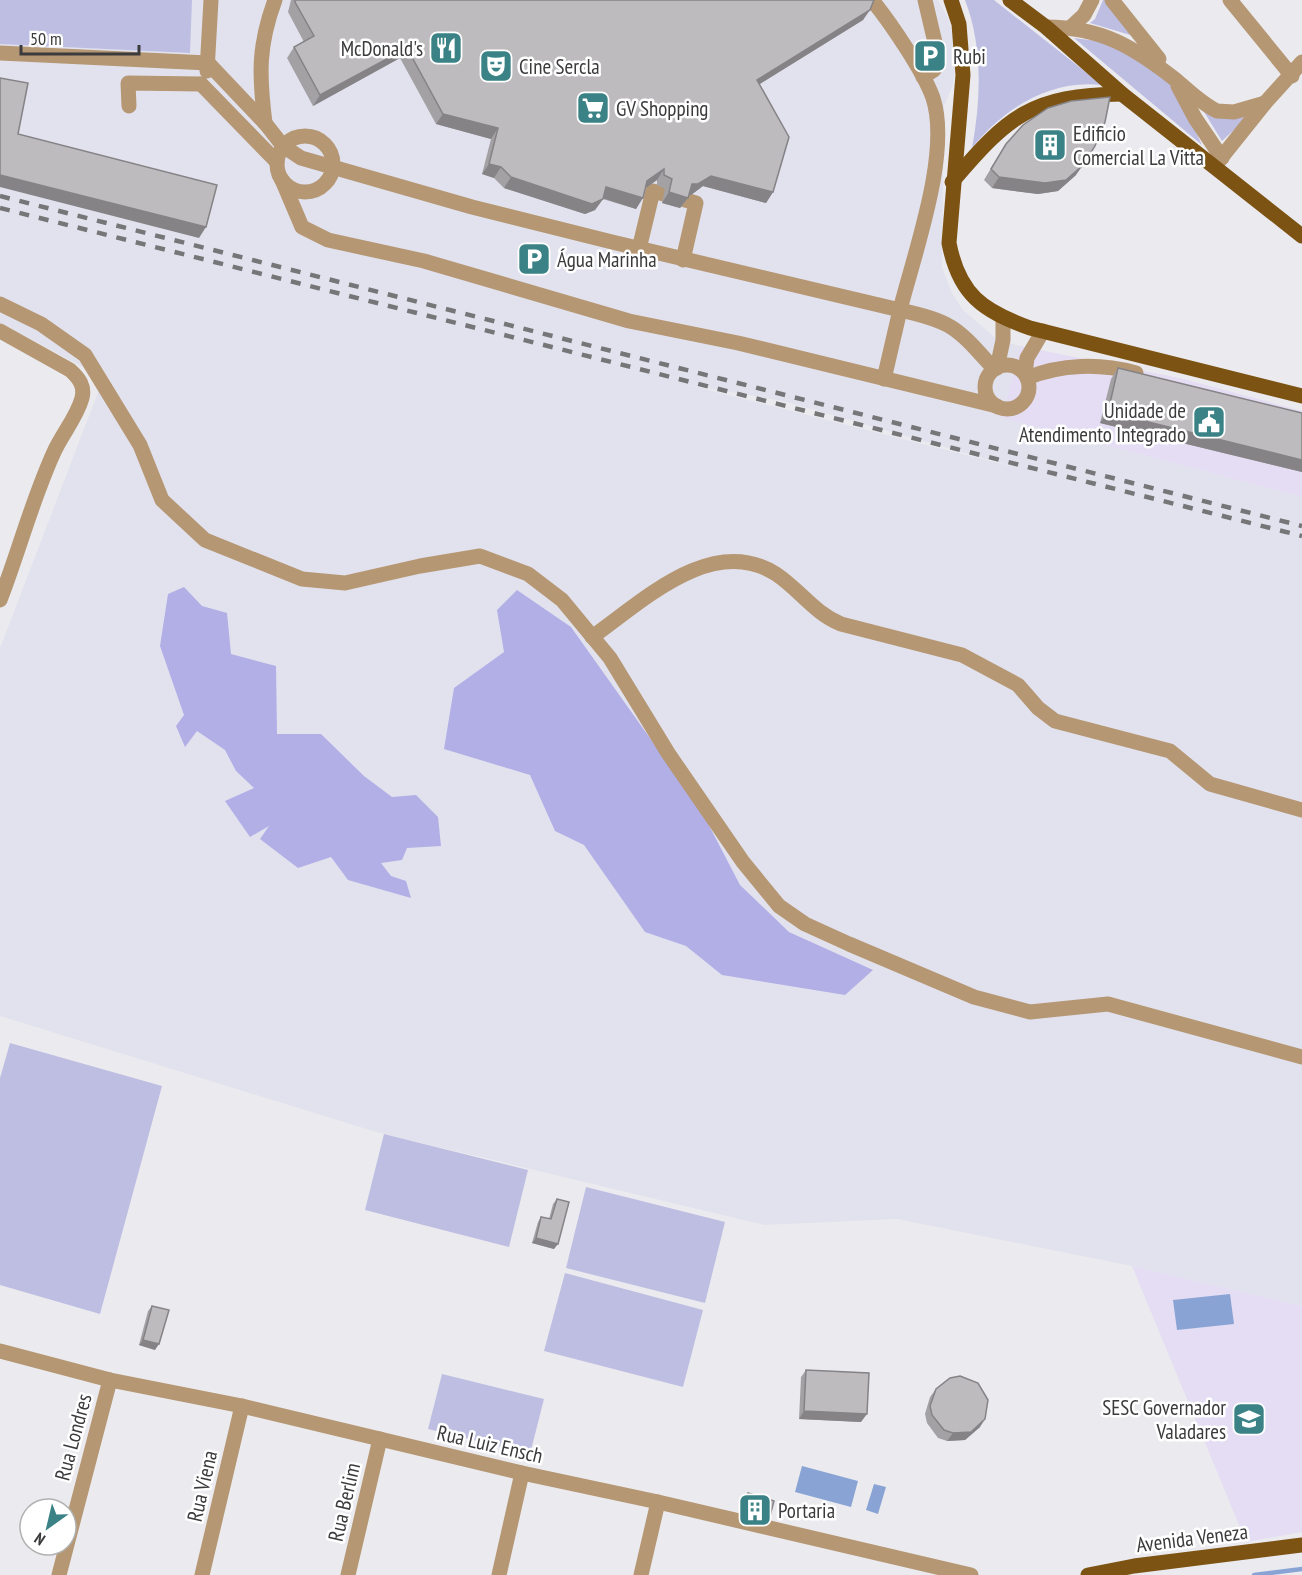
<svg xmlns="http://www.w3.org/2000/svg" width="1302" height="1575" viewBox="0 0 1302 1575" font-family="'PT Sans Narrow',sans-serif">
<rect width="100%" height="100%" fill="#ebebef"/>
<path fill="#e2e2ee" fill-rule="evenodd" d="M0,0H938L949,20L955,45V67L953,85L944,106L942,267L952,293L963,310L998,340L1020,346L1002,418L1302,497V1306L1132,1266L897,1219L764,1225L376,1132L0,1016V648L100,387L92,372L0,323ZM684,384L783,401L1018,468L685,384Z"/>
<g fill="#e4ddf3">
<path d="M1020,346L1184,379L1302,411V497L1002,418Z"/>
<path d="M1132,1266L1302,1306V1532L1246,1542Z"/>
</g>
<g fill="#bebee3">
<path d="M0,0H192L190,53L0,44Z"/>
<path d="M965,0H994L1102,85C1050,79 1003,109 972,148C981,99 983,47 965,0Z"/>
<path d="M1103,0H1106L1137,37L1090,23L1095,19Z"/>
<path d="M1074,38L1097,41L1134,55L1173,84L1202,145Z"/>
<path d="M1201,107L1251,114L1222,141Z"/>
<path d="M10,1043L162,1086L100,1314L0,1285V1078Z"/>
<path d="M384,1134L528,1170L509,1247L365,1210Z"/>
<path d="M586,1187L725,1222L705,1303L566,1268Z"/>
<path d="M565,1273L703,1310L683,1387L544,1351Z"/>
<path d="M442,1374L544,1399L530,1454L428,1429Z"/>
</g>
<g fill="#b1afe6">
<path d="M184,587L202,606L227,613L231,654L276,666L277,734H321L364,776L392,797L416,795L438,817L441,846L407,848L402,860L381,863L391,876L406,881L411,898L348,880L331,857L298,868L260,839L269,826L250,837L225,801L254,788L236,771L225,750L197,731L185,747L176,726L184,715L160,646L168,594Z"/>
<path d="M517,590L571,627L701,810L740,885L789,932L873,970L845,995L722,975L686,946L645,932L584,845L555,831L530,775L444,749L454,688L504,652L497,610Z"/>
</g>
<g fill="#89a4d4">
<path d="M1230,1294L1234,1324L1177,1330L1173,1300Z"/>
<path d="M802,1466L858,1481L851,1507L795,1492Z"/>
<path d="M874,1484L886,1487L878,1514L866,1510Z"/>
</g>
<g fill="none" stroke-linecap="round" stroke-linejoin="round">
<path stroke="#89a4d4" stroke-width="4.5" d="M1254,1575L1302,1569"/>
<g stroke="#b59773" stroke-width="15">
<path d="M1112,0L1159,59"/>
<path d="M1230,0L1292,76"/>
<path d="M1046,27C1101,27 1134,47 1176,80C1189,91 1202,104 1217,111L1234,112L1265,103"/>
<path d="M1071,27L1084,15L1092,0"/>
<path d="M0,53L208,63"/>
<path d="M208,63L265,123L283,146L301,158L472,207L612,242L900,310C914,254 951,153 933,98C924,72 890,22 872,0"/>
<path d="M207,71L211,0"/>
<path d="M923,77L934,70L937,51L925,0"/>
<path d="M201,84L277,162"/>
<path d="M1178,86L1195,118L1222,158"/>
<path d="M129,106L128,83L201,84"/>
<path d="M265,123C259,75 258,46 275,0"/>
<circle cx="305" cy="164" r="28"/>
<path d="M1217,163L1265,103L1302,62"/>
<path d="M282,180L302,227L328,240L424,261L629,321L738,343L997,406"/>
<path d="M639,249L653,191L696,203L683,260"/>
<path d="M0,304L41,324L85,355L140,445L162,500L205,540L302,579L345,583L420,566L480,556L528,574L562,600L610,658L668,753L743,862L779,906L805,924L849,944L974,997L1030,1012L1108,1004L1302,1057"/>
<path d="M0,331L70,370C79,378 85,386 82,398C77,417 62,434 54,452C32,500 19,551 0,600"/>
<circle cx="1007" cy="387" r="22"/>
<path d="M997,368L1003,340V318"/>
<path d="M1025,374L1027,358L1043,331"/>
<path d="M1027,378C1061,364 1100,363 1136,373"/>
<path d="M884,379L900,310C954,322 957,328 994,369"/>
<path d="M592,637C642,602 712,533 776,574C800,590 814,613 841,624L962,655L1018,685L1038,708L1055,721L1170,751L1210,784L1302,810"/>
<path d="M0,1351L110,1380L242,1406L522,1473L658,1502L971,1575"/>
<path d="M59,1575L110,1380"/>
<path d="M202,1575L242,1406"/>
<path d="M348,1575L380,1439"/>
<path d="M499,1575L522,1473"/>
<path d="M641,1575L658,1502"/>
</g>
<g stroke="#7d5313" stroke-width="15">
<path d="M951,0L959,24L963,75L949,243C959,295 983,311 1030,328L1302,396"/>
<path d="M1010,0L1046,27L1122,94L1302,236"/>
<path d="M952,182C1008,116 1032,95 1122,94"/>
<path d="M1088,1575L1134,1566L1302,1545"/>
</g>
<g stroke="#767679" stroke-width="4.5" stroke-dasharray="10 10" stroke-linecap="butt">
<path d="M0,196L1302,526"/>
<path d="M0,208L1302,536"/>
</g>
</g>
<g fill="#a3a1a4">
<path d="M291,0H874L863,20L760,84L773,192L766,203L703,186L691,195H688V198L680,208L662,203L665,189L657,185V180L646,188L636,209L603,199L595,210L585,214L504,188L494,178L482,174L491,139L436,124L400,58L313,106L287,58L294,47L304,42L288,12Z"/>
<path d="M1006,144L1076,175L1058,191L1038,194L992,188L984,180L999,155Z"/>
<path d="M1118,368L1302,413V472L1100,423L1111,379Z"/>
<path d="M557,1199L554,1249L532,1243L538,1222L541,1217L549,1219L553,1204Z"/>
<path d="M152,1306L155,1350L139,1345L148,1311Z"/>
<path d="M806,1370L861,1422L799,1419L801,1377Z"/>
<path d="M936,1389L980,1427L965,1440L947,1441L938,1438L927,1423L925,1414L930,1397Z"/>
<path d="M748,1493L770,1516L767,1521L740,1514L744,1499Z"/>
</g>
<g fill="#858386">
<path d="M870,10L863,20L750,90L757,80Z"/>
<path d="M407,48L400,58L313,106L320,95Z"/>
<path d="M443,114L498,128L491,139L436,124Z"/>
<path d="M489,164L501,167L494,178L482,174Z"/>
<path d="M1083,165L1076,175L1058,191L1038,194L992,188L999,177Z"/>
<path d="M664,169L657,180L640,192L647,181Z"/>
<path d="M0,175L206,227L199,238L0,187Z"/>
<path d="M711,176L773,192L766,203L703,186L691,195L684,194L692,184Z"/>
<path d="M511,177L603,199L595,210L585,214L504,188Z"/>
<path d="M606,187L643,198L636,209L599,197Z"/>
<path d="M669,192L688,198L680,208L662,203Z"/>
<path d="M1108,412L1302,460V472L1100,423Z"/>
<path d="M536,1238L558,1244L554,1249L532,1243Z"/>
<path d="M143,1340L159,1344L155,1350L139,1345Z"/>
<path d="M804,1411L867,1414L861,1422L799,1419Z"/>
<path d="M985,1419L980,1427L965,1440L947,1441L953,1433Z"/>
<path d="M744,1508L770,1516L767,1521L740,1514Z"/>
</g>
<g fill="#bebbbf" stroke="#858386" stroke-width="1.5">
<path d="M295,0H874L870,10L757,80L789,137L773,192L711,176L698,184H692L688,198L669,192L672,179L664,175V169L647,181L643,198L606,187L603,199L592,204L511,177L501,167L489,164L498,128L443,114L407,48L320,95L294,47L314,36L295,2Z"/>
<path d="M0,78L28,83L18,134L217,185L206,227L0,175Z"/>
<path d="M1110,97L1105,122L1095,146L1083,165L1066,180L1045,183L999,177L991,169L1006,144L1023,125L1048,108L1071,101Z"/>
<path d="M1118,368L1302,413V460L1108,412Z"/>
<path d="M557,1199L569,1202L558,1244L536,1238L541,1217L551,1219Z"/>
<path d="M152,1306L169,1310L159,1344L143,1340Z"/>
<path d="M806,1370L869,1373L867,1414L804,1411Z"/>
<path d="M960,1376L978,1383L988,1400L985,1419L971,1432L953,1433L944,1430L932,1415L930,1406L936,1389L950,1378Z"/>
<path d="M748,1493L774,1501L770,1516L744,1508Z"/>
</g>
<defs>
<symbol id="restaurant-square" viewBox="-11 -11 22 22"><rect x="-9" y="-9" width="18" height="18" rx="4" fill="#3a8285" stroke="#fff"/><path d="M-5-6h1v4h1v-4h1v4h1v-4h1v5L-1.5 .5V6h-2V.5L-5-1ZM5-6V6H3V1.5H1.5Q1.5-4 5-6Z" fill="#fff"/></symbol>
<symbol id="parking-square" viewBox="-11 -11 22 22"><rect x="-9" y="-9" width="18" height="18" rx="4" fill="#3a8285" stroke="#fff"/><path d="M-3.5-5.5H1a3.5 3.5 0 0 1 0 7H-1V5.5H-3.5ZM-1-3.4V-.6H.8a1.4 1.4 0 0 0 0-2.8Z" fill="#fff"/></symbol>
<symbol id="theatre-square" viewBox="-11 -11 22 22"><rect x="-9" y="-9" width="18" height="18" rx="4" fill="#3a8285" stroke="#fff"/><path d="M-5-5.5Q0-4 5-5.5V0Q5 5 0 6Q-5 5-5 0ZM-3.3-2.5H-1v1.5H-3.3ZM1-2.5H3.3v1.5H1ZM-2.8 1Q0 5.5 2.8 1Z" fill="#fff"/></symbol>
<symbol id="supermarket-square" viewBox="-11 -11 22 22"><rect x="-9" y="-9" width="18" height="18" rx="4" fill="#3a8285" stroke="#fff"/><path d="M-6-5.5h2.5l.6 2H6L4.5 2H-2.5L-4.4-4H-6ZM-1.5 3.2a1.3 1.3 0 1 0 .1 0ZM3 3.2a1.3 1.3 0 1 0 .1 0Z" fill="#fff"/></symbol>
<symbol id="building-square" viewBox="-11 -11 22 22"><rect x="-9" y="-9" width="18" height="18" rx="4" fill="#3a8285" stroke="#fff"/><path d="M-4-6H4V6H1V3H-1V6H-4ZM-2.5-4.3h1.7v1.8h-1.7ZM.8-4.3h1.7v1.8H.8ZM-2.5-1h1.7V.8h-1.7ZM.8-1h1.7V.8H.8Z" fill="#fff"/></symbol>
<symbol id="civic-square" viewBox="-11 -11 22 22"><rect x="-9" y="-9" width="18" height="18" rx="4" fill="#3a8285" stroke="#fff"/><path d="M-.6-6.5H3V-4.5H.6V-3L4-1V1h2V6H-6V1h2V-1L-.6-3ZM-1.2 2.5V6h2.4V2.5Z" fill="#fff"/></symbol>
<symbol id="school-square" viewBox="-11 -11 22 22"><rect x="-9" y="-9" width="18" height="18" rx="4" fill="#3a8285" stroke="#fff"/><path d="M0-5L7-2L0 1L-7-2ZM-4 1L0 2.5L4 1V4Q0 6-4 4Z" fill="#fff"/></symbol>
</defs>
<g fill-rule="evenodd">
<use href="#restaurant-square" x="427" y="29" width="38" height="38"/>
<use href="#parking-square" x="911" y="37" width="38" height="38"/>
<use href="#theatre-square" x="477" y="47" width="38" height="38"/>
<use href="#supermarket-square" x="574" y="89" width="38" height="38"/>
<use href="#building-square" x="1031" y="126" width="38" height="38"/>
<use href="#parking-square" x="515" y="240" width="38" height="38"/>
<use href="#civic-square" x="1190" y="403" width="38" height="38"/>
<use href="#school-square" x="1230" y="1400" width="38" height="38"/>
<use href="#building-square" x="736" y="1491" width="38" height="38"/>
</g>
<g text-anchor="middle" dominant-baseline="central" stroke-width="5" stroke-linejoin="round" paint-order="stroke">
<g font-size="21" fill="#3b3b3d" stroke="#fff" text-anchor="start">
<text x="423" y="48" text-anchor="end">McDonald's</text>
<text x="953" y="56">Rubi</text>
<text x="519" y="66">Cine Sercla</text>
<text x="616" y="108">GV Shopping</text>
<text x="1073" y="133">Edificio<tspan x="1073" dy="24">Comercial La Vitta</tspan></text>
<text x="557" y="259">Água Marinha</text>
<text x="1186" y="410" text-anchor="end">Unidade de<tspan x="1186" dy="24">Atendimento Integrado</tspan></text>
<text x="1226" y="1407" text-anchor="end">SESC Governador<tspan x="1226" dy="24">Valadares</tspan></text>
<text x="778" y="1510">Portaria</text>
</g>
<g font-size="21" fill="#3b3b3d" stroke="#fff">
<text transform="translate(73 1437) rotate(-75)">Rua Londres</text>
<text transform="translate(490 1444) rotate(13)">Rua Luiz Ensch</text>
<text transform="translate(202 1486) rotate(-77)">Rua Viena</text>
<text transform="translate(344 1502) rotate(-77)">Rua Berlim</text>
<text transform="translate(1192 1538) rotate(-7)">Avenida Veneza</text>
</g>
</g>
<g transform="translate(48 1527) rotate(214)"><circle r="28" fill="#ffffff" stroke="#b1b1b1" stroke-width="1.5"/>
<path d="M0-4.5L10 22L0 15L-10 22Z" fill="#3a8285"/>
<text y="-9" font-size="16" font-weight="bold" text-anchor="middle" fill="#3b3b3d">N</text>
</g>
<path d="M21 45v9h118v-9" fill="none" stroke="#3b3b3d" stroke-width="3"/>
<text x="30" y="45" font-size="18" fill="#3b3b3d" stroke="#ffffff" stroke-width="4.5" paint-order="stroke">50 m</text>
</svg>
